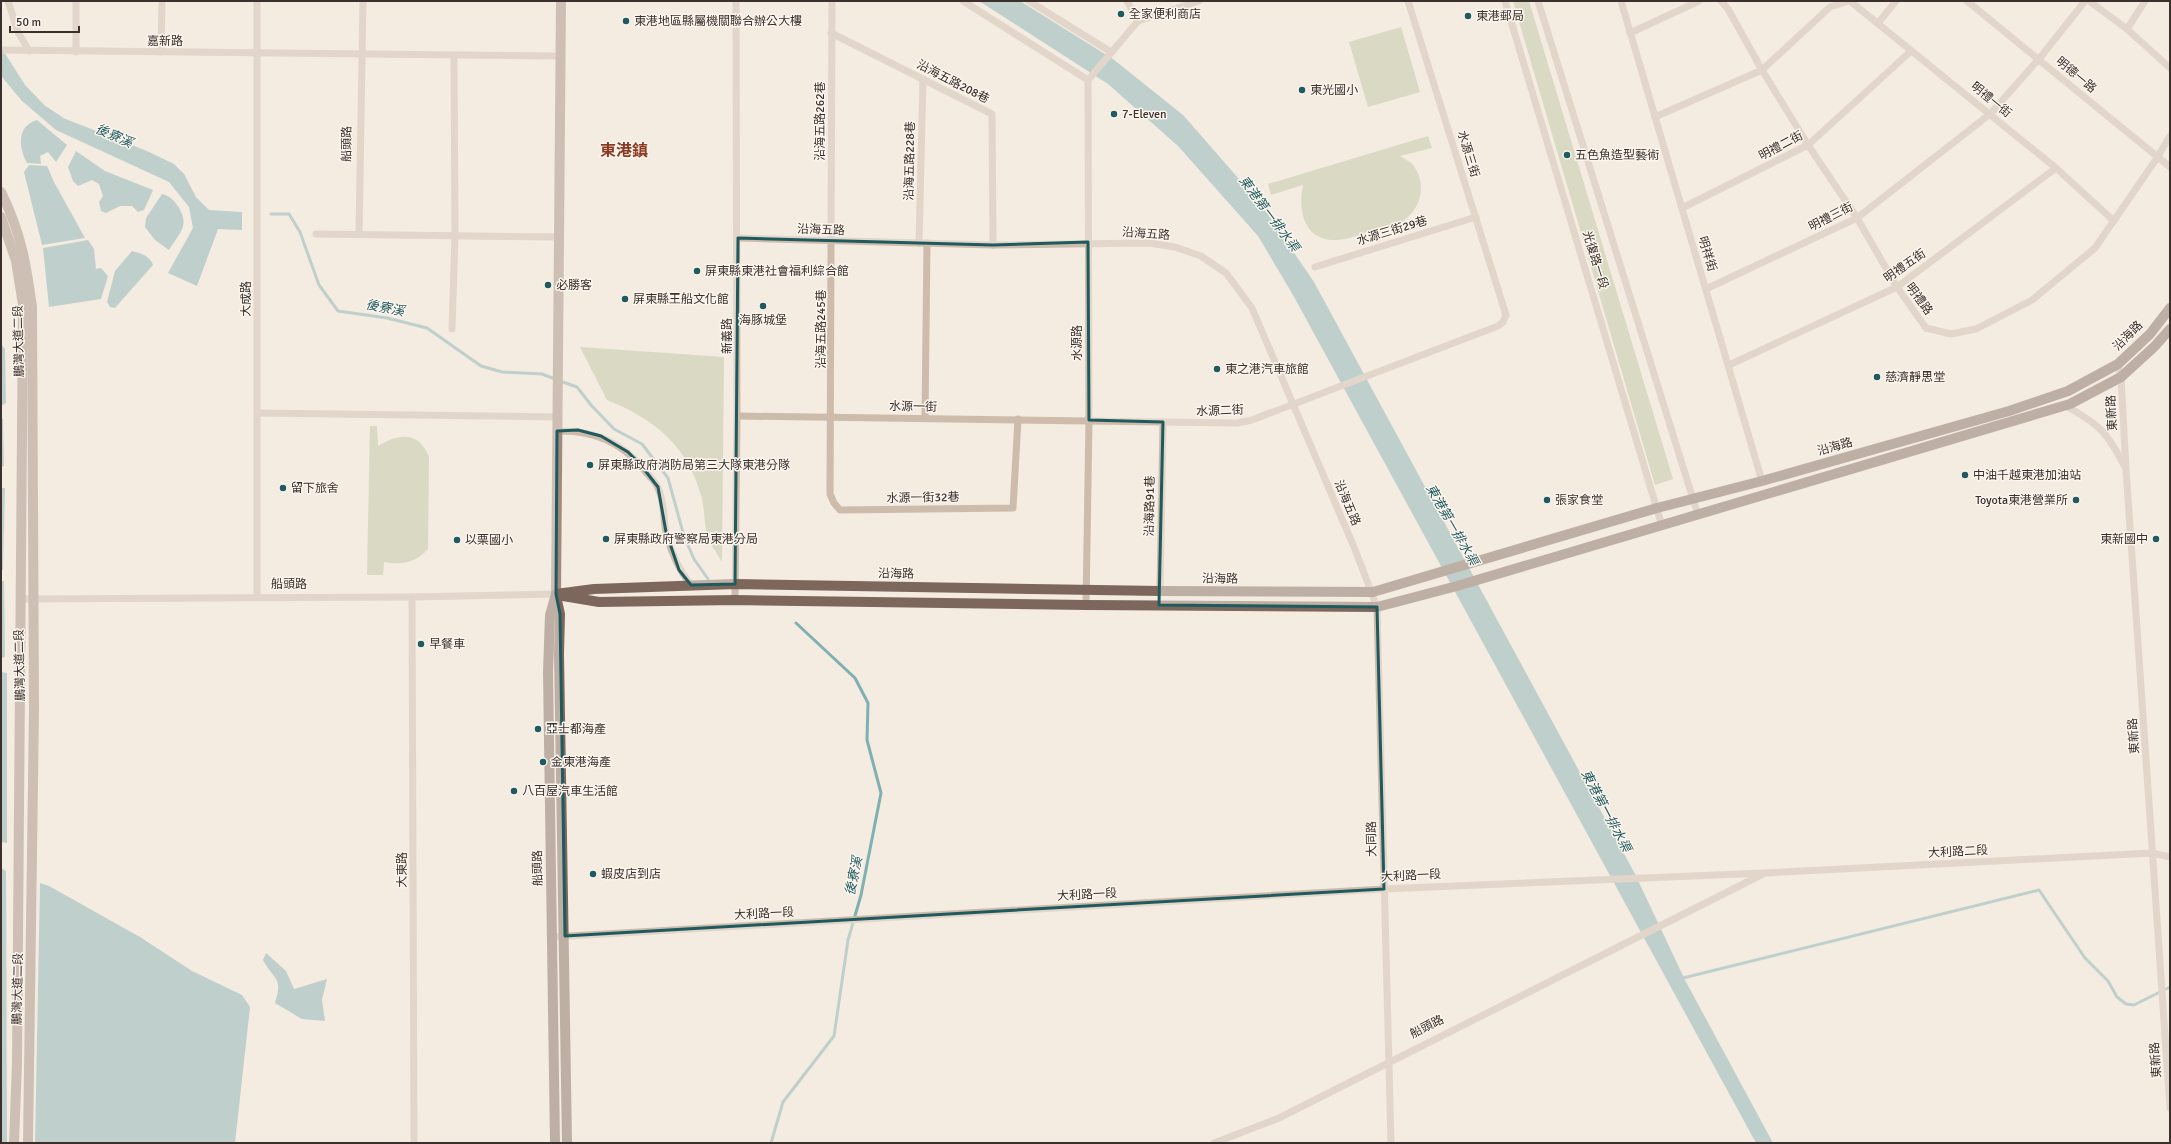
<svg xmlns="http://www.w3.org/2000/svg" width="2171" height="1144" viewBox="0 0 2171 1144" font-family="Signika,'Noto Sans TC',sans-serif">
<rect width="100%" height="100%" fill="#f4ebe1"/>
<g fill="#b8c4a0">
<path d="M1513,1H1529L1673,479L1655,485Z"/>
<path d="M1401,27L1420,92L1368,107L1349,42Z"/>
<path d="M1428,136L1432,148L1400,156C1404,159 1410,161 1413,165C1427,183 1422,208 1403,221C1395,227 1379,228 1369,232C1358,235 1345,241 1333,240C1303,239 1298,209 1303,185L1271,195L1268,184Z"/>
<path d="M580,347L724,357L722,562C718,555 713,548 709,541C704,528 705,512 702,499C689,447 655,419 607,400Z"/>
<path d="M370,426H377L378,446C398,434 418,430 429,457L428,549C416,563 401,565 384,562L383,575H367Z"/>
</g>
<g fill="#7fb0b2">
<path d="M979,1H1020L1113,59L1183,115L1260,203L1314,282L1635,874L1685,980L1773,1143H1756L1293,295L1258,236L1178,146L1108,84Z"/>
<path d="M1,47L25,85L53,114L147,151L174,164L184,174L196,197L209,210L242,212V230L218,229L197,286L168,273L193,228L189,207L169,182L56,130L22,101L2,77Z"/>
<path d="M37,120L67,145L56,162L48,152L40,156L41,164L27,163C19,148 16,126 37,120Z"/>
<path d="M76,151L105,171L153,190L144,210L138,212L132,206H120L106,213L101,211L99,202L103,196L99,184L92,180L78,186L73,181L68,167Z"/>
<path d="M29,165L47,166L54,182L85,238L42,245L24,172Z"/>
<path d="M162,194C168,195 174,200 177,205C191,225 180,232 169,250L155,240L145,227L146,218Z"/>
<path d="M88,240L94,249L96,269L101,268L108,276L101,299L49,307L43,248Z"/>
<path d="M132,251C140,253 150,256 153,265L115,308L110,307L107,302L115,271Z"/>
<path d="M1,344L5,349L6,403L1,406Z"/>
<path d="M1,418L3,419L4,466L1,467Z"/>
<path d="M1,488H5L3,570H1Z"/>
<path d="M1,581H4L5,657L1,658V672L7,673V843L1,842Z"/>
<path d="M1,868L6,871L7,1143H1Z"/>
<path d="M40,883L49,886L140,937L192,971L242,995L250,1007L235,1143H35Z"/>
<path d="M266,953L286,971L294,989L327,979L322,1000L325,1021L302,1019L275,1003C283,976 275,982 263,960Z"/>
</g>
<g fill="none" stroke-linecap="round" stroke-linejoin="round">
<g stroke="#7fb0b2" stroke-width="3">
<path d="M46,108L61,118"/>
<path d="M271,214H289L300,232L319,285L338,311L387,318L427,328L481,366L502,372L542,374L555,379"/>
<path d="M560,381L577,387L591,405L614,429L642,444L668,478L684,536L694,559L708,579"/>
<path d="M1683,978L2039,890L2085,958L2108,981L2117,997L2126,1004L2134,1005L2170,987"/>
<path d="M771,1143L783,1102L834,1036L848,940L861,895L881,793L867,740L868,703L855,678L796,623"/>
</g>
<g stroke="#cdbbac" stroke-width="7">
<path d="M8,1L18,32L29,51"/>
<path d="M832,1L830,494L834,503L840,510L1013,508L1018,419"/>
<path d="M963,1L1088,80"/>
<path d="M1029,1L1111,52"/>
<path d="M1127,1L1138,21"/>
<path d="M1505,1L1662,526"/>
<path d="M1538,1L1698,515"/>
<path d="M1621,1L1762,481"/>
<path d="M1721,1L1728,9L1762,70L1808,145L1857,218L1897,287L1926,328L1951,334L1976,329L2032,300L2095,248L2157,158L2170,136"/>
<path d="M1850,1L2056,168L2114,221"/>
<path d="M1967,1L2170,167"/>
<path d="M2089,1L2127,29L2170,68"/>
<path d="M1878,23L1896,1"/>
<path d="M2127,29L2145,1"/>
<path d="M831,33L992,114L993,245"/>
<path d="M1630,33L1699,1"/>
<path d="M1,50L561,56"/>
<path d="M76,52V1"/>
<path d="M161,52L162,1"/>
<path d="M1655,117L1762,70L1830,7L1849,1"/>
<path d="M1682,208L1808,145L1911,51"/>
<path d="M316,234L558,237"/>
<path d="M359,234L363,1"/>
<path d="M738,238L993,245L1149,243L1175,247L1201,256L1226,273L1252,308L1354,547L1377,607L1391,1143"/>
<path d="M919,243L923,79"/>
<path d="M1315,267L1476,217"/>
<path d="M1706,289L1857,218L1990,114L2039,59L2085,1"/>
<path d="M452,329L455,235L454,56"/>
<path d="M2118,364L2121,377L2126,469L2170,1108"/>
<path d="M1729,365L1897,287L2056,168"/>
<path d="M2066,406C2100,425 2107,432 2125,467"/>
<path d="M257,413L557,417"/>
<path d="M737,416L1237,423L1252,420L1498,326L1503,322L1506,315L1408,1"/>
<path d="M925,418L927,243"/>
<path d="M557,431C594,430 622,442 645,471C649,476 656,482 658,488C665,502 663,518 666,533C671,553 679,570 691,585"/>
<path d="M1160,591L1163,422"/>
<path d="M257,597V1"/>
<path d="M412,597L414,1143"/>
<path d="M22,599L412,597L556,594"/>
<path d="M735,600L737,416L736,1"/>
<path d="M1086,605L1089,420L1088,80L1138,21L1199,1"/>
<path d="M552,937L1384,889L1765,873L2152,853L2170,857"/>
<path d="M1214,1143L1279,1118L1763,874"/>
</g>
<g stroke="#a18a7d" stroke-width="10">
<path d="M1,192C21,233 26,263 32,307L34,709L28,1143"/>
<path d="M1,217L16,261L23,305L17,1063L14,1143"/>
<path d="M556,594L561,1"/>
</g>
<g stroke="#7d675c" stroke-width="10">
<path d="M556,594L594,589L735,584L1160,591L1373,592L1657,508L1762,481L2009,411L2068,391L2118,364L2150,334L2170,308"/>
<path d="M556,596L560,614L559,654L567,1143"/>
<path d="M563,596L599,602L735,600L1086,605L1377,607L1457,586L2070,404L2121,377L2154,347L2170,329"/>
<path d="M555,1143L548,672L550,615L556,594"/>
</g>
</g>
<path d="M0 0H2171V1144H0ZM738,238L993,245L1088,242L1089,420L1163,422L1159,605L1377,607L1384,889L565,936L560,614L556,594L557,431L578,430L601,436L628,452L640,464L658,487L666,532L679,570L691,585L735,584Z" fill="#f4ebe1" fill-opacity=".55" fill-rule="evenodd"/>
<path fill="none" stroke="#1f5a5e" stroke-width="3" stroke-linejoin="round" d="M738,238L993,245L1088,242L1089,420L1163,422L1159,605L1377,607L1384,889L565,936L560,614L556,594L557,431L578,430L601,436L628,452L640,464L658,487L666,532L679,570L691,585L735,584Z"/>
<g fill="#1f5a5e" stroke="#fbf5ee" stroke-width="1.5">
<circle cx="1121" cy="14" r="4"/>
<circle cx="1468" cy="16" r="4"/>
<circle cx="626" cy="21" r="4"/>
<circle cx="1302" cy="90" r="4"/>
<circle cx="1114" cy="114" r="4"/>
<circle cx="1567" cy="155" r="4"/>
<circle cx="697" cy="271" r="4"/>
<circle cx="548" cy="285" r="4"/>
<circle cx="625" cy="299" r="4"/>
<circle cx="763" cy="306" r="4"/>
<circle cx="1217" cy="369" r="4"/>
<circle cx="1877" cy="377" r="4"/>
<circle cx="590" cy="465" r="4"/>
<circle cx="1965" cy="475" r="4"/>
<circle cx="283" cy="488" r="4"/>
<circle cx="1547" cy="500" r="4"/>
<circle cx="2076" cy="500" r="4"/>
<circle cx="606" cy="539" r="4"/>
<circle cx="2156" cy="539" r="4"/>
<circle cx="457" cy="540" r="4"/>
<circle cx="421" cy="644" r="4"/>
<circle cx="538" cy="729" r="4"/>
<circle cx="543" cy="762" r="4"/>
<circle cx="514" cy="791" r="4"/>
<circle cx="593" cy="874" r="4"/>
</g>
<g text-anchor="middle" dominant-baseline="central" stroke-width="3" stroke-linejoin="round" paint-order="stroke">
<g font-size="12" fill="#3b302b" stroke="#fbf5ee" text-anchor="start">
<text x="1129" y="14">全家便利商店</text>
<text x="1476" y="16">東港郵局</text>
<text x="634" y="21">東港地區縣屬機關聯合辦公大樓</text>
<text x="1310" y="90">東光國小</text>
<text x="1122" y="114">7-Eleven</text>
<text x="1575" y="155">五色魚造型藝術</text>
<text x="705" y="271">屏東縣東港社會福利綜合館</text>
<text x="556" y="285">必勝客</text>
<text x="633" y="299">屏東縣王船文化館</text>
<text x="763" y="320" text-anchor="middle">海豚城堡</text>
<text x="1225" y="369">東之港汽車旅館</text>
<text x="1885" y="377">慈濟靜思堂</text>
<text x="598" y="465">屏東縣政府消防局第三大隊東港分隊</text>
<text x="1973" y="475">中油千越東港加油站</text>
<text x="291" y="488">留下旅舍</text>
<text x="1555" y="500">張家食堂</text>
<text x="2068" y="500" text-anchor="end">Toyota東港營業所</text>
<text x="614" y="539">屏東縣政府警察局東港分局</text>
<text x="2148" y="539" text-anchor="end">東新國中</text>
<text x="465" y="540">以栗國小</text>
<text x="429" y="644">早餐車</text>
<text x="546" y="729">亞士都海產</text>
<text x="551" y="762">金東港海產</text>
<text x="522" y="791">八百屋汽車生活館</text>
<text x="601" y="874">蝦皮店到店</text>
</g>
<g font-size="12" fill="#3b302b" stroke="#fbf5ee">
<text x="165" y="41">嘉新路</text>
<text transform="translate(2076 75) rotate(40)">明德一路</text>
<text transform="translate(953 82) rotate(27)">沿海五路208巷</text>
<text transform="translate(1991 100) rotate(39)">明禮一街</text>
<text transform="translate(820 121) rotate(-90)">沿海五路262巷</text>
<text transform="translate(347 144) rotate(-89)">船頭路</text>
<text transform="translate(1781 146) rotate(-28)">明禮二街</text>
<text transform="translate(1468 154) rotate(73)">水源三街</text>
<text transform="translate(910 161) rotate(-89)">沿海五路228巷</text>
<text transform="translate(1831 217) rotate(-27)">明禮三街</text>
<text transform="translate(821 230) rotate(2)">沿海五路</text>
<text transform="translate(1392 231) rotate(-17)">水源三街29巷</text>
<text transform="translate(1146 234) rotate(4)">沿海五路</text>
<text transform="translate(1707 254) rotate(73)">明祥街</text>
<text transform="translate(1595 260) rotate(73)">光復路一段</text>
<text transform="translate(1905 266) rotate(-35)">明禮五街</text>
<text transform="translate(246 299) rotate(-90)">大成路</text>
<text transform="translate(1919 299) rotate(54)">明禮路</text>
<text transform="translate(821 329) rotate(-90)">沿海五路245巷</text>
<text transform="translate(727 336) rotate(-90)">新義路</text>
<text transform="translate(2128 336) rotate(-45)">沿海路</text>
<text transform="translate(19 341) rotate(-91)">鵬灣大道二段</text>
<text transform="translate(1077 343) rotate(-90)">水源路</text>
<text transform="translate(913 407) rotate(1)">水源一街</text>
<text transform="translate(1220 411) rotate(-2)">水源二街</text>
<text transform="translate(2112 413) rotate(-93)">東新路</text>
<text transform="translate(1835 447) rotate(-16)">沿海路</text>
<text transform="translate(923 498) rotate(-1)">水源一街32巷</text>
<text transform="translate(1347 503) rotate(67)">沿海五路</text>
<text transform="translate(1150 506) rotate(-89)">沿海路91巷</text>
<text transform="translate(896 574) rotate(1)">沿海路</text>
<text transform="translate(1220 579) rotate(1)">沿海路</text>
<text x="289" y="584">船頭路</text>
<text transform="translate(20 665) rotate(-91)">鵬灣大道二段</text>
<text transform="translate(2134 736) rotate(-94)">東新路</text>
<text transform="translate(1372 839) rotate(-91)">大同路</text>
<text transform="translate(1958 852) rotate(-3)">大利路二段</text>
<text transform="translate(538 868) rotate(-91)">船頭路</text>
<text transform="translate(402 870) rotate(-90)">大東路</text>
<text transform="translate(1411 876) rotate(-3)">大利路一段</text>
<text transform="translate(1087 895) rotate(-3)">大利路一段</text>
<text transform="translate(764 914) rotate(-3)">大利路一段</text>
<text transform="translate(18 989) rotate(-89)">鵬灣大道二段</text>
<text transform="translate(1427 1027) rotate(-27)">船頭路</text>
<text transform="translate(2156 1060) rotate(-94)">東新路</text>
</g>
<g font-size="13" font-style="italic" fill="#1f5a5e" stroke="#fbf5ee">
<text transform="translate(114 136) rotate(24)">後寮溪</text>
<text transform="translate(1269 214) rotate(53)">東港第一排水渠</text>
<text transform="translate(385 308) rotate(11)">後寮溪</text>
<text transform="translate(1452 525) rotate(60)">東港第一排水渠</text>
<text transform="translate(1606 811) rotate(62)">東港第一排水渠</text>
<text transform="translate(854 876) rotate(-78)">後寮溪</text>
</g>
<g font-size="16" font-weight="bold" fill="#8c3b22" stroke="#fbf5ee">
<text x="624" y="151">東港鎮</text>
</g>
</g>
<rect width="2171" height="1144" fill="none" stroke="#3b302b" stroke-width="4"/>
<path d="M10 26v6h69v-6" fill="none" stroke="#3b302b" stroke-width="2"/>
<text x="16" y="26" font-size="12" fill="#3b302b" stroke="#fbf5ee" stroke-width="3" paint-order="stroke">50 m</text>
</svg>
